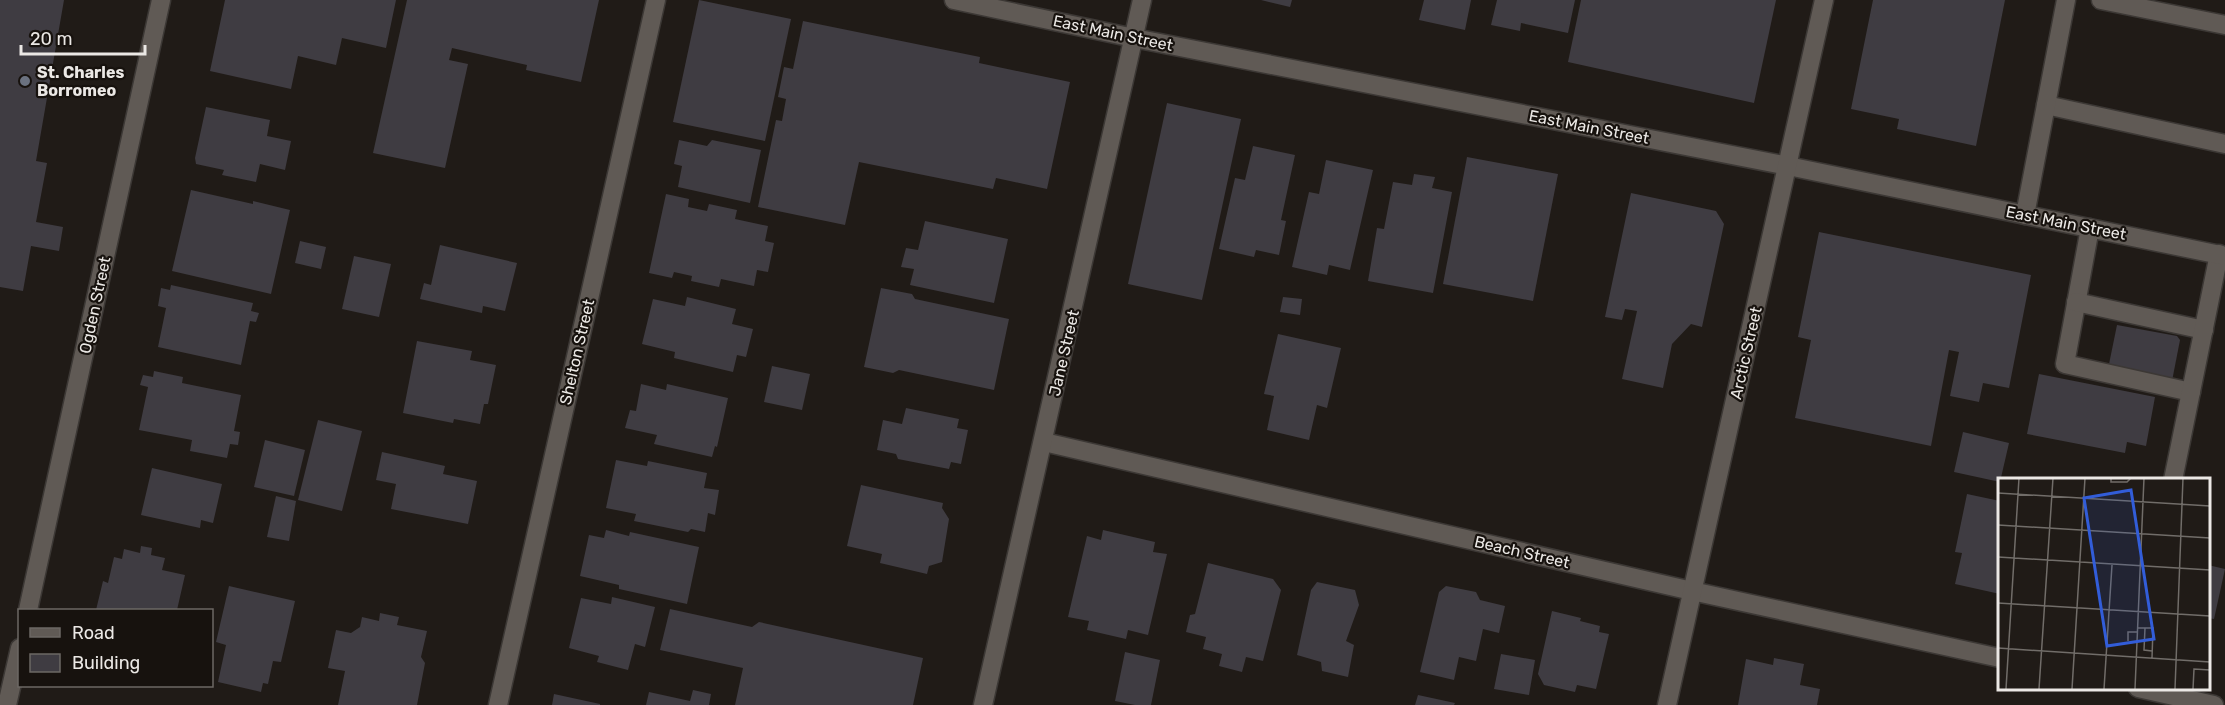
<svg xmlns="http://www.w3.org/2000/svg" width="2225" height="705" viewBox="0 0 2225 705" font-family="Rubik,sans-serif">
<rect width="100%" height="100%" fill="#201b17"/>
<g fill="#3f3c42">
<path d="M0,0H64L36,161L47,163L36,222L63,227L59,251L31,246L23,291L0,287Z"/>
<path d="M225,0H396L386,48L342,38L336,65L298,56L291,89L210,71Z"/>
<path d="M407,0H599L581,82L526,70L527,65L452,48L449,60L468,64L445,168L373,153Z"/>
<path d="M699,0L791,19L765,141L673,122Z"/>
<path d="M1261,0H1292L1290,7Z"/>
<path d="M1424,0H1471L1465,30L1419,20Z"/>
<path d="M1497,0H1575L1568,33L1521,23L1520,31L1491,25Z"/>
<path d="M1581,0H1776L1754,103L1568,62Z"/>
<path d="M1873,0H2005L1976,146L1897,129L1899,119L1851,109Z"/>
<path d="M803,21L980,57L979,63L1070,82L1047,189L996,178L993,189L859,162L845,225L758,207L776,120L782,121L786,99L778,97L784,67L793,69Z"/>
<path d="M1167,103L1241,119L1202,300L1128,284Z"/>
<path d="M206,107L270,120L267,136L291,141L285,170L260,164L256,182L222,175L224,170L196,164L195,158Z"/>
<path d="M679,140L707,146L712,140L761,150L750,203L678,187L682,166L674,164Z"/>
<path d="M1253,146L1295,155L1281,220L1286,221L1279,255L1256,250L1254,257L1219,249L1235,178L1245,180Z"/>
<path d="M1467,157L1558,174L1533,301L1443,284Z"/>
<path d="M1326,160L1373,170L1350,270L1329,265L1327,275L1292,267L1309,192L1319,194Z"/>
<path d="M1414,174L1435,177L1432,188L1452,192L1433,293L1368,281L1377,228L1384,229L1393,182L1412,185Z"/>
<path d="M191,190L253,204V201L290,210L271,294L172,271Z"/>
<path d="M1631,193L1716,211L1724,224L1702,327L1691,324L1672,344L1663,388L1622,379L1637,311L1625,309L1622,320L1605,317Z"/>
<path d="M666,194L689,199L688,207L707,211L709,204L737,210L735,219L768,226L765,241L774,243L768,272L757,270L754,286L721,279L719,287L691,281L692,276L674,272L672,278L649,273Z"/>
<path d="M925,221L1008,239L994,303L910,285L914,269L901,267L906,248L918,250Z"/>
<path d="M1819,232L2031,275L2009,388L1983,383L1979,402L1950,396L1959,352L1949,350L1931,446L1795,418L1811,340L1798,337Z"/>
<path d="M300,241L326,247L321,269L295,263Z"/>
<path d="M440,245L517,263L505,311L483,306L482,313L420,299L424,283L431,285Z"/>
<path d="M354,256L391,264L379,317L342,309Z"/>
<path d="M171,285L253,303L251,311L259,313L256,322L250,321L241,365L158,347L166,308L158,306L161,288L170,290Z"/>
<path d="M881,288L912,294L915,299L1009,319L994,390L899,370L893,373L864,367Z"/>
<path d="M687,297L736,309L732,324L753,329L746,357L737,355L733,372L674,358L675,352L642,344L653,299L685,306Z"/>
<path d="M1283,297L1302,299L1300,315L1280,312Z"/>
<path d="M2117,325L2177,336L2180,340L2172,381L2108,369Z"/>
<path d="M1278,334L1341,348L1327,408L1317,405L1309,440L1267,430L1274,396L1264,394Z"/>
<path d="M417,341L472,351L470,360L496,365L488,404H484L480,424L454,419L453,423L403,413Z"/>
<path d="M772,366L810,374L802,410L764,402Z"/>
<path d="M154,371L183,377L182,383L241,395L234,431L240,432L238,445L230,444L227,458L190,451L192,440L139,430L148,387L140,385L143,375L153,377Z"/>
<path d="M2039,374L2155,397L2146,446L2127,442L2125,453L2027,434Z"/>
<path d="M641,384L666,390L667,384L728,398L717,447L715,446L712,457L654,444L657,435L625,428L630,410L636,411Z"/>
<path d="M906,408L959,419L957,428L968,430L961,464L951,462L949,469L898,459L896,454L877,450L883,420L902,424Z"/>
<path d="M318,420L362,431L342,511L298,500Z"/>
<path d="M1963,432L2009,443L2000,482L1954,472Z"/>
<path d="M265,440L305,450L294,496L254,487Z"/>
<path d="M382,452L445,466L443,474L477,481L468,524L391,509L396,484L376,480Z"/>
<path d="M616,460L647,466L648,461L707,473L704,488L719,490L715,515L708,513L705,532L691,529L688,532L634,521L636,514L606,508Z"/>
<path d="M152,468L222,484L213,523L201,520L200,528L141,515Z"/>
<path d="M861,485L943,503L942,508L949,519L942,562L929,566L927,574L880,563L882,554L847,546Z"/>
<path d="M1967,494L2000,501V594L1955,584L1962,553L1955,552Z"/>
<path d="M276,496L296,501L289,541L267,537Z"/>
<path d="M606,530L629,536L630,532L699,547L687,604L619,589V585L580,576L589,535L604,538Z"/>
<path d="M1103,530L1155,542L1153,552L1167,554L1148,635L1128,630L1126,639L1087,630L1089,621L1068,617L1087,536L1101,540Z"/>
<path d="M141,546L152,548L151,555L165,558L162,570L185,575L177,610H96L103,581L108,583L114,557L122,559L124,549L140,553Z"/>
<path d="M1208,563L1273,579L1281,590L1263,661L1246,657L1242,672L1219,666L1222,654L1203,649L1206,637L1186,632L1190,615L1195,614Z"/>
<path d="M2208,565L2225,569L2214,619L2208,618Z"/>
<path d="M1317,582L1355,590L1359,605L1346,641L1354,645L1348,677L1322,671L1321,662L1297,655L1311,590Z"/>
<path d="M229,586L295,601L281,662L273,661L268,684L263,683L261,692L218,682L226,645L216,642Z"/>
<path d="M1446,586L1476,592L1480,600L1505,606L1499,633L1483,629L1476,661L1459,657L1454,680L1420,672L1439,592Z"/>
<path d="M612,597L655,607L645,647L635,644L628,670L597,662L599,656L569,648L581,598L611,604Z"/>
<path d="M670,609L752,627L759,622L923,658L913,705H735L743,668L660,650Z"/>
<path d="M1552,611L1581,618L1580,621L1600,626L1599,632L1609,634L1596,689L1577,685L1575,692L1544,685L1538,674Z"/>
<path d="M380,613L399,617L397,625L427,631L421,657L425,663L417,705H338L345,671L328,668L336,630L351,633L360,627L362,617L379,621Z"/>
<path d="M1125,652L1160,660L1151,705H1135L1115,701Z"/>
<path d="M1501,654L1535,660L1529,695L1494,689Z"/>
<path d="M1774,658L1804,664L1800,685L1820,689L1817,705H1738L1746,659L1773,665Z"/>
<path d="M693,690L711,694L709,705H646L649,692L690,701Z"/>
<path d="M554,694L600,704V705H552Z"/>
<path d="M1418,695L1455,703L1454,705H1415Z"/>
</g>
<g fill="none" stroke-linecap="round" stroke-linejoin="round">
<defs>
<g id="lane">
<path d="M2101,0L2225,25"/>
<path d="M2046,105L2225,144"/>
<path d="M2025,215L2066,0"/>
<path d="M2090,228L2065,364L2191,392"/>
<path d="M2076,302L2204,330"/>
<path d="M2173,480L2219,254"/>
</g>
<g id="street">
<path d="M1044,442L1692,591L2000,658"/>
<path d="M28,610L161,0"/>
<path d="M2138,688L2214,705"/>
<path d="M7,705L20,648"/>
<path d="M498,705L656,0"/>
<path d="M983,705L1142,0"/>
</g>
<g id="secondary">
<path d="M954,0L1134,38L1788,166L2225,256"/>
<path d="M1667,705L1824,0"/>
</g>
</defs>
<use href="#lane" stroke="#3c3835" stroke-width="21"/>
<use href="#street" stroke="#3c3835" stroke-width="21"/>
<use href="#secondary" stroke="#3c3835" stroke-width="21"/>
<use href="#lane" stroke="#605a55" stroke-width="18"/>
<use href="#street" stroke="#605a55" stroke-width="18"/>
<use href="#secondary" stroke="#605a55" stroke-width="18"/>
</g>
<circle fill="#6b7280" stroke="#17120e" stroke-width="2" cx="25" cy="81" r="6"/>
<g text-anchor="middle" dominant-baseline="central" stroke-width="4.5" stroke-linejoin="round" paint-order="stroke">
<g font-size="16" fill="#ebe8e5" stroke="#17120e">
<text transform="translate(1113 33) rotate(12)">East Main Street</text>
<text transform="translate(1589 127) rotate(11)">East Main Street</text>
<text transform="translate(2066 223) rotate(11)">East Main Street</text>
<text transform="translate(95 305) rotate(-78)">Ogden Street</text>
<text transform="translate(577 352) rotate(-77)">Shelton Street</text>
<text transform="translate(1064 353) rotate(-77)">Jane Street</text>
<text transform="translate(1746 353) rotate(-77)">Arctic Street</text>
<text transform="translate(1522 552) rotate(13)">Beach Street</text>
</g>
<g font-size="16" font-weight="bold" fill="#ebe8e5" stroke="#17120e" text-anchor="start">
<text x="37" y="72">St. Charles<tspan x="37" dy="18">Borromeo</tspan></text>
</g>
</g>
<g transform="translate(1998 478)">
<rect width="212" height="212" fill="#201b17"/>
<path fill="none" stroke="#716d69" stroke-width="1.5" d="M113,1V4H129L133,0M0,15L212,28M0,47L212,60M0,79L212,92M0,125L212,138M140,150H155L154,180M147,150L146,172L154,173M130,163V154H140M0,170L212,184M8,211L21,0M41,211L55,0M74,211L87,0M106,211L114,87M137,211L146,0M177,211L185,0M195,211L196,191L212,192"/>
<path fill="#325dd9" fill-opacity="0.15" stroke="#325dd9" stroke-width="3" d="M133,12L156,161L109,168L86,20Z"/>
<rect width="212" height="212" fill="none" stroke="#ebe8e5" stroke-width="3"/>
</g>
<rect x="18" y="609" width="195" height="78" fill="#17120e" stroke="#6c6864" stroke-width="1.5"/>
<rect x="30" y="628" width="30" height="9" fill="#605a55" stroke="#6c6864" stroke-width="1.5"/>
<text x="72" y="639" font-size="18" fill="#ebe8e5">Road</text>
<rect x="30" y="654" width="30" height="18" fill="#3f3c42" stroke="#6c6864" stroke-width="1.5"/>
<text x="72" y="669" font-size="18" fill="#ebe8e5">Building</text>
<path d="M21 45v9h124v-9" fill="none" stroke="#ebe8e5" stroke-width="3"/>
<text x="30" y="45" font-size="18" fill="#ebe8e5" stroke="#17120e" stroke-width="4.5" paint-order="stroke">20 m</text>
</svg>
